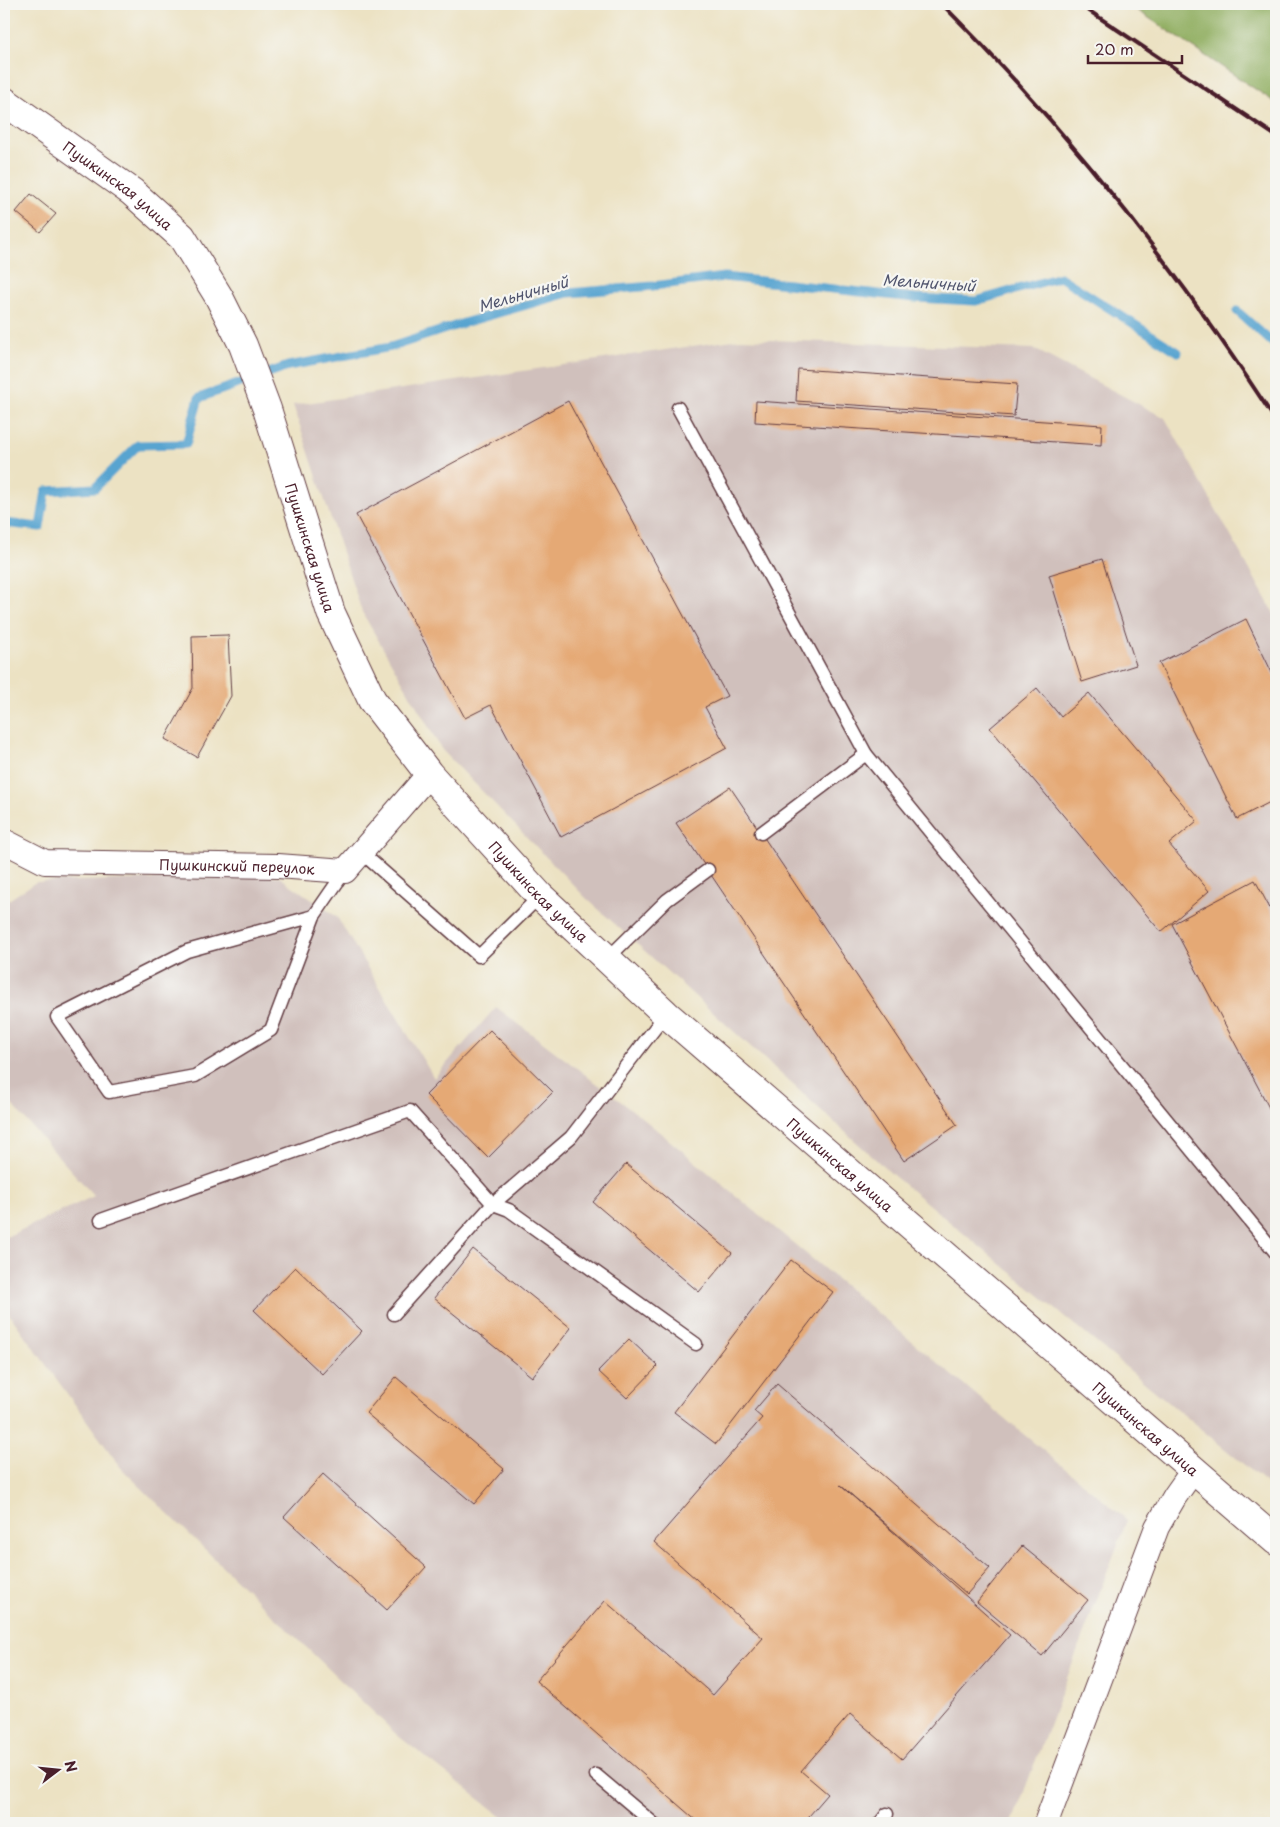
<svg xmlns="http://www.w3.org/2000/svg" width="1280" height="1827" viewBox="0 0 1280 1827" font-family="'Playpen Sans',sans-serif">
<rect width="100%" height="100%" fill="#f6f6f2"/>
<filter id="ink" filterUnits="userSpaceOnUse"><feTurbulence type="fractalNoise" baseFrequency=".02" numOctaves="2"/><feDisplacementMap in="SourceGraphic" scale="10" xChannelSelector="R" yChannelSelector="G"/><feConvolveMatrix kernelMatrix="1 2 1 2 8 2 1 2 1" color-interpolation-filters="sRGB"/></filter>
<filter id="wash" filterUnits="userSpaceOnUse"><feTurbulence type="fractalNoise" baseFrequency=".0096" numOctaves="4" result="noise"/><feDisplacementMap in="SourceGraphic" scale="20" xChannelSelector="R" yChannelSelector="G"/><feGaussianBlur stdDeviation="1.12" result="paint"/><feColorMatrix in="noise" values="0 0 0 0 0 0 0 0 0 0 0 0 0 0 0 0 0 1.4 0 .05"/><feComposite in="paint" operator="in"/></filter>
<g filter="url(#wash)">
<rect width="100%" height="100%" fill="#ece2c3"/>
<g fill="#d0c0bc">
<path d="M740,339L1034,349L1165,418L1276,617V1491L894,1176L586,898L442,750L362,612L293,405Z"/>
<path d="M278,876L337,917L434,1078L496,1007L640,1116L1127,1520L1012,1823H510L397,1735L122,1469L4,1307V1238L94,1196L4,1096V903L36,882Z"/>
</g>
<path fill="#90ae61" stroke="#6d6646" d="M1128,4H1276V103Z"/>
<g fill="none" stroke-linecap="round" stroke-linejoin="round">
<g stroke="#58a4d0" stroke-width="9">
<path d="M1237,311L1276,346"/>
<path d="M4,523L40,527L46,491L95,488L138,445L186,444L199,398L288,366L391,347L467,322L568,293L653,286L724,277L915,298L976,301L1060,277L1178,352"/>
</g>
</g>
<g id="blocks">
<g fill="#e5a974">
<path d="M31,194L56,214L40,232L16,212Z"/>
<path d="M798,369L1017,384L1014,416L796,401Z"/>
<path d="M568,401L727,696L705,707L727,748L561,837L491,705L465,718L356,515Z"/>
<path d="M756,401L1102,425L1101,445L755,422Z"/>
<path d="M1102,559L1136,665L1082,682L1049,575Z"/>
<path d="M1246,619L1276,681V799L1237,819L1159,663Z"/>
<path d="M228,635L231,696L197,757L165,739L193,688L192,636Z"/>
<path d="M1037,688L1061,717L1089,693L1197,821L1169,844L1209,891L1161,932L990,728Z"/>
<path d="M730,787L957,1125L904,1161L676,823Z"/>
<path d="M1255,880L1276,920V1121L1172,924Z"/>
<path d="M490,1030L553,1092L488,1158L426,1095Z"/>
<path d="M626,1164L732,1253L699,1292L593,1202Z"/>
<path d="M473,1249L571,1328L532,1377L434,1298Z"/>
<path d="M791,1260L833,1292L716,1444L674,1412Z"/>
<path d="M295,1267L362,1331L322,1374L254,1310Z"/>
<path d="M629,1339L658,1366L627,1398L598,1371Z"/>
<path d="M396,1377L504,1469L474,1504L366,1413Z"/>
<path d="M777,1384L990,1568L967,1594L840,1485L1010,1635L902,1759L850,1714L801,1771L828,1794L803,1823H699L536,1681L605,1601L713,1695L763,1638L654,1542L762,1418L754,1411Z"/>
<path d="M323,1474L426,1567L387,1610L284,1517Z"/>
<path d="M1022,1546L1088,1600L1042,1656L977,1602Z"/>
</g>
</g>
</g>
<g filter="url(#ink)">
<use href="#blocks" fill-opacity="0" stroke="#623c42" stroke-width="1"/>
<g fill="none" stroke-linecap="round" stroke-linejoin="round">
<defs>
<g id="service">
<path d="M678,408L866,754L1276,1253"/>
<path d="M761,833L866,754"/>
<path d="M362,853L479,956L540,896"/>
<path d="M314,916L187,951L57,1017L109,1092L195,1076L271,1030L314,916L345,871"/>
<path d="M607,959L667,900L708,870"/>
<path d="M101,1220L410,1111L493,1204L509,1210L696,1344"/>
<path d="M394,1314L493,1204L571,1137L666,1014"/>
<path d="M596,1775L653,1823"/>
<path d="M880,1823L887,1814"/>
</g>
<g id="minor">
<path id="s1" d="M4,841L45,862L278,866L345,871L429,774"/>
<path d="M1046,1823L1157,1527L1175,1496L1194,1469"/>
</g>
<g id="tertiary">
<path id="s2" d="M4,101L132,192L182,237L219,297L243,345L267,409L331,613L372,700L429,774L540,896L666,1014L1276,1541"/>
</g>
</defs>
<use href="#service" stroke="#623c42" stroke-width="15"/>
<use href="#minor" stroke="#623c42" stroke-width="26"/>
<use href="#tertiary" stroke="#623c42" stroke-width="30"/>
<use href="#service" stroke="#fff" stroke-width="12"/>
<use href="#minor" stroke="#fff" stroke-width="24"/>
<use href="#tertiary" stroke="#fff" stroke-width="28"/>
<g stroke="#4a1f2b" stroke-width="4">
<path d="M942,4C1068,130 1179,272 1276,421"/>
<path d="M1079,4L1276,136"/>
</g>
</g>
</g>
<g text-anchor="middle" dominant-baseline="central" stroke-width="4.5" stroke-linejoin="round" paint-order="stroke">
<g font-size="14" fill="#4a1f2b" stroke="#f6f6f2">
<text stroke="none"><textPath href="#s2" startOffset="142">Пушкинская улица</textPath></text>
<text stroke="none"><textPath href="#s2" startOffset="562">Пушкинская улица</textPath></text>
<text stroke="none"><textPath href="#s1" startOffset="238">Пушкинский переулок</textPath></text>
<text stroke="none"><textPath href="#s2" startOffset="981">Пушкинская улица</textPath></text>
<text stroke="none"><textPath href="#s2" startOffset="1388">Пушкинская улица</textPath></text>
<text stroke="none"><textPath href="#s2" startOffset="1792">Пушкинская улица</textPath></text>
</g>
<g font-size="15" font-style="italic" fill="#50546d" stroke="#f6f6f2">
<text transform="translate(929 282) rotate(4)">Мельничный</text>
<text transform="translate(523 293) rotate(-16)">Мельничный</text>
</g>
</g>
<rect width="1280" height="1827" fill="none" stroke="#f6f6f2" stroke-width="20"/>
<g transform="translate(58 1770) rotate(74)" stroke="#f6f6f2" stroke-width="4" paint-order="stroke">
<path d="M0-4L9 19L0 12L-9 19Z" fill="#4a1f2b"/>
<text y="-8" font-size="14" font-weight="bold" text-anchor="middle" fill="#4a1f2b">N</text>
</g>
<path d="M1088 55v8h94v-8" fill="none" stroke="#4a1f2b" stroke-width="2.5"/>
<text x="1095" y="55" font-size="15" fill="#4a1f2b" stroke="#f6f6f2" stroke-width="4" paint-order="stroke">20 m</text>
</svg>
